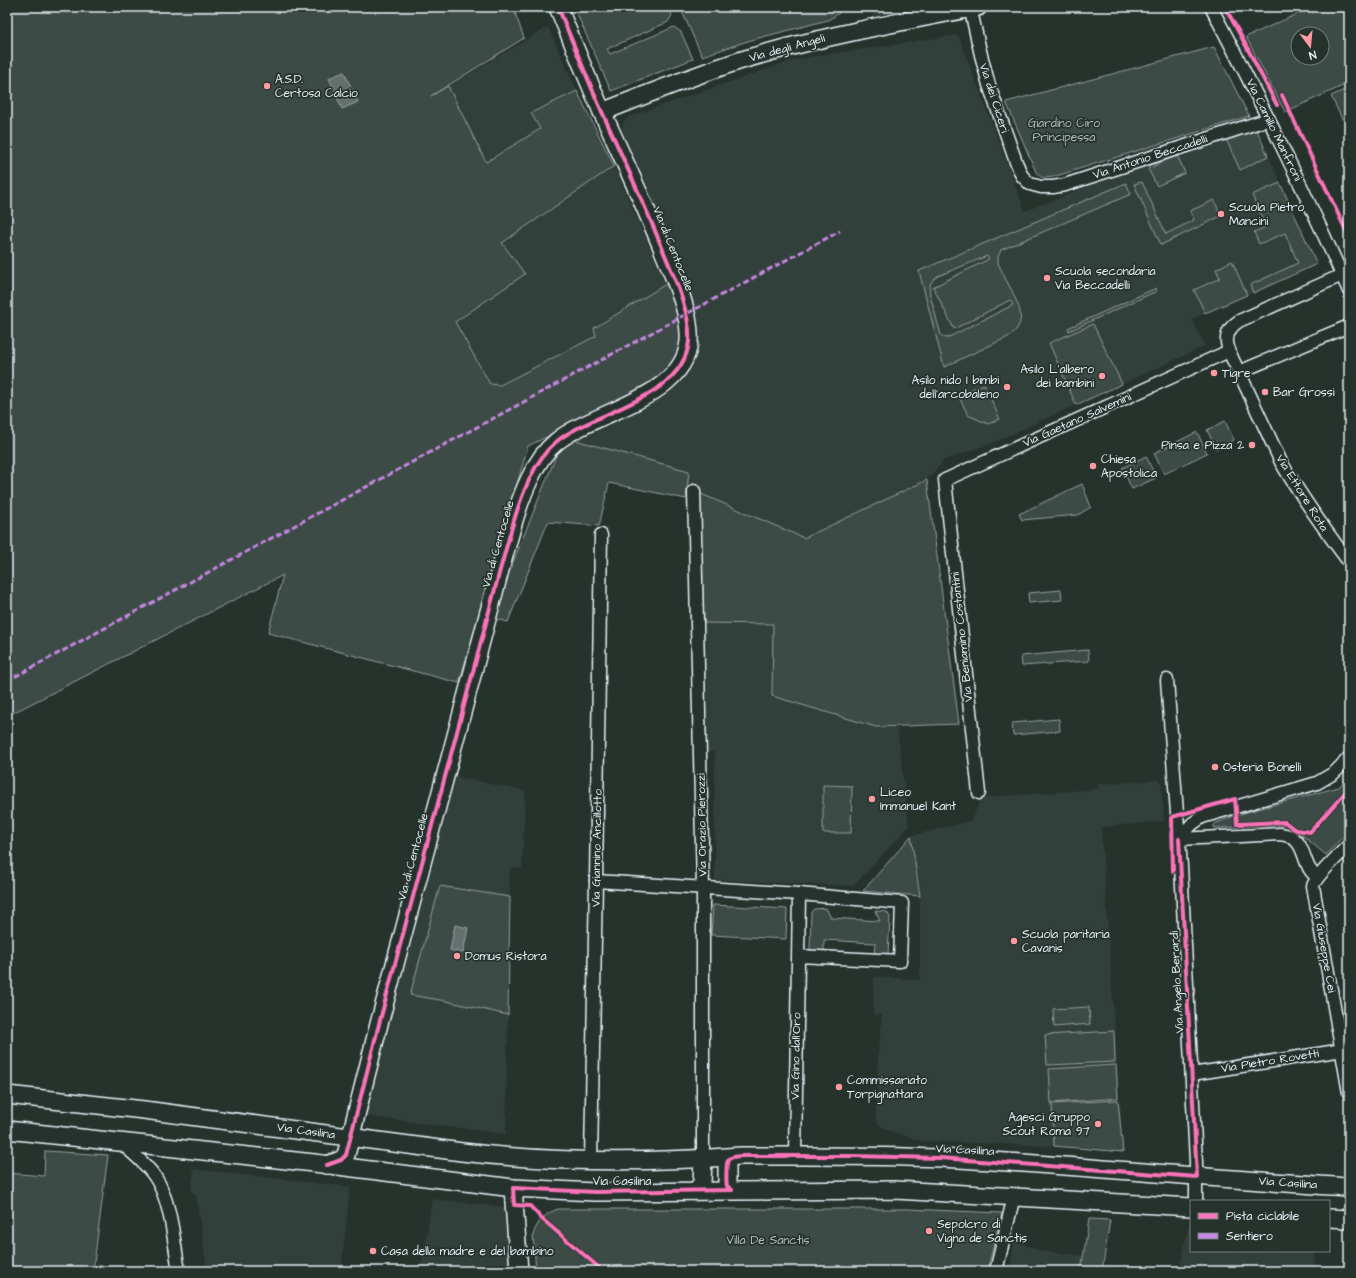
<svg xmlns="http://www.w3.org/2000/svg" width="1356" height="1278" viewBox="0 0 1356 1278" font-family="'Architects Daughter',sans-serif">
<rect width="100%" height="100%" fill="#26332d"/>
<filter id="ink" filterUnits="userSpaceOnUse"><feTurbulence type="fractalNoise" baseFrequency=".025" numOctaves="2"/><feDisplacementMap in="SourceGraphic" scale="8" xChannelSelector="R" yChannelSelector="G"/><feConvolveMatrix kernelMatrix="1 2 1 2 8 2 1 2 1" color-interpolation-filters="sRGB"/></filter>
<g filter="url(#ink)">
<g fill="#333f3a">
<path d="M869,7H910L911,10L873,16Z"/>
<path d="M548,27L577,91L531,113L540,129L485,162L448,86Z"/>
<path d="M958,35L1025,211L1128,171L1257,130L1317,264L1192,319L1205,346L990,444L944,460L927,480L804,538L687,489L689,471L571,439L691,359L697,345L696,324L622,130L623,123L628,117L797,59Z"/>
<path d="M614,166L666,284L594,328L596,335L500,385L490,384L476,362L454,321L525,274L502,243Z"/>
<path d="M704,623L773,624L876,727L897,726L909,826L853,886L715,880V752H705Z"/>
<path d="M452,776L525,791L522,868H510L506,1134L365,1116Z"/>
<path d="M1161,780L1164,821L1101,827L1123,1152L1054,1146L921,1141L885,1129L876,1122L878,1059L882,1015L873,1014L874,977L920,980V890L911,836L971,821L981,798L1098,789V784Z"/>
<path d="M194,1169L350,1187L341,1271H207L196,1195L191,1191Z"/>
<path d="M432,1199L505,1207L512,1271H421Z"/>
<path d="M1191,1228V1251H1315L1314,1271H1179L1188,1229Z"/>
<path d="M1014,1241L1042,1251L1084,1256L1081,1271H1010Z"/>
</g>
<g fill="#3e4b47" stroke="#939ea0" fill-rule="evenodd">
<path d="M7,7H513L524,38L431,96L448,86L486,162L540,129L531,113L577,91L614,166L502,243L525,274L455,322L490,384L500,385L596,336L594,328L666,284L679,310L682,333L680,351L660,381L528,446L459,683L268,633L283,575L7,716Z"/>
<path d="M574,7H669L672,15L668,22L607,49L610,54L674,27L681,32L693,59L611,91Z"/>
<path d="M680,7H843L838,14L828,20L751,40L702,56Z"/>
<path d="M1313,7H1349V83L1285,112L1246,37ZM1298,34H1322V58H1298Z"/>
<path d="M1214,47L1249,116L1053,177C1045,178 1041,179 1036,172L1006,102Z"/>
<path d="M1349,88V116L1342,119L1331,96Z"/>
<path d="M1257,130L1268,156L1240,170L1226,139Z"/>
<path d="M1177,155L1185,173L1157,186L1148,169Z"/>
<path d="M1142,182L1166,234L1194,220L1190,211L1214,200L1221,216L1161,245L1134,184Z"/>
<path d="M1126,183L1131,194L1001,250L998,257V263C1002,272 1007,282 1012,291C1020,309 1028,323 1008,337L944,367L919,271ZM987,256L989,259L933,287L954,329L1010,300L1013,305L947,338L943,337L941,335L930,295C929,286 930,281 938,276Z"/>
<path d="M1280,183L1317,264L1253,293L1250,285L1298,263L1285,233L1259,244L1254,232L1266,227L1252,195Z"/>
<path d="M1232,261L1247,295L1205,313L1194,290L1220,278L1216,269Z"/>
<path d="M1156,288L1157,291L1069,331L1068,328Z"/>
<path d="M1093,324L1122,384L1076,405L1049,343Z"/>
<path d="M984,384L1000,419L988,424L968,415L958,395Z"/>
<path d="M1225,421L1234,440L1216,449L1207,430Z"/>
<path d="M1197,432L1207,453L1164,474L1154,453Z"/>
<path d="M571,439L689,471L686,499L609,483L599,526L548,522L508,622L491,617L560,446Z"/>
<path d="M1146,456L1156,478L1132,489L1122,468Z"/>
<path d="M927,480L959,724L876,727L772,696L773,624L704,623L699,493L804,538Z"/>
<path d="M1082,484L1091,507L1078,515L1022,520L1019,514Z"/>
<path d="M1061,590L1062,600L1029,603L1028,593Z"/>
<path d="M1088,650L1089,661L1022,666L1021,656Z"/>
<path d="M1059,719L1060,731L1013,735L1012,723Z"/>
<path d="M1349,776V830L1326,855L1290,825L1215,828L1214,827V824L1236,815L1339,787Z"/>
<path d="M823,785L852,786L851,833H823Z"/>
<path d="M911,836L920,896L863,891Z"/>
<path d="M440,886L510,897L508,1015L446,1001L410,995Z"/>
<path d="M713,905L787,909L786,939L711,935Z"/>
<path d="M826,908L831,918L880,921L875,911L887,912L890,917L888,954H874L875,943L824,940V951L810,950L811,912L814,909Z"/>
<path d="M1089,1007L1090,1024L1054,1027L1053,1009Z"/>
<path d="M1114,1031L1115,1062L1047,1065L1045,1035Z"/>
<path d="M1116,1065L1118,1098L1051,1103L1049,1069Z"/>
<path d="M1118,1100L1123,1152L1054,1146L1052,1104Z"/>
<path d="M45,1151L108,1155L93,1271H7V1173L44,1176Z"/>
<path d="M558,1209H907L1002,1213L987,1271H536L533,1235C537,1222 545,1213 558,1209Z"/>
<path d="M1089,1219L1110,1220L1102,1271H1081Z"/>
</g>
<g fill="#636f6d" stroke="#98a3a5">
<path d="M344,72L358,102L342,109L329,78Z"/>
<path d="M455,925L468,928L463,953L450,950Z"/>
</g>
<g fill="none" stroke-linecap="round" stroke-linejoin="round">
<defs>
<g id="street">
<path d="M970,7L981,55L989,85L1016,162L1022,176L1030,184L1041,187H1053L1065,185L1269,119"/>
<path d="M1211,7C1260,100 1307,195 1349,291"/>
<path d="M1349,272L1239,321C1217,335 1230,354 1239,372L1349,326"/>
<path d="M1239,372L1281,462C1301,497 1325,530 1349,562"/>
<path d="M694,491L703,888V1159"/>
<path d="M1167,680L1181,866L1196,1162V1201"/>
<path d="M979,793L945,480L1229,351"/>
<path d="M1179,839L1192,824L1202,817L1317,783L1334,773L1349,758"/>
<path d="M1179,839L1280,834C1310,837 1299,867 1318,877"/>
<path d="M1349,845C1341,853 1315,877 1313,886L1349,1093"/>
<path d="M596,881L799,894"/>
<path d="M1192,1074L1349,1049"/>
<path d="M120,1142C132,1153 146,1163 155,1177C171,1200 174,1243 179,1271"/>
<path d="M795,1156L799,894L902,903L900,961L798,956"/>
<path d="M591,1160L596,881L601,535"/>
<path d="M996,1271L1014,1196"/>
</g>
<g id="secondary">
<path d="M602,112C648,94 694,75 742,60C819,37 899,22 978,7"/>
<path d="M7,1095L144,1110L462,1152C555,1163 648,1163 741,1156C807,1156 873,1155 940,1158C1076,1165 1212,1179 1349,1187"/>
<path d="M7,1130L314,1163L513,1188L595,1192L895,1190L1191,1207"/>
<path d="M327,1165L341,1160L346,1155C357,1111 368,1067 379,1024C406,920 435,817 462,713C475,665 487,618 500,570C509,539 516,507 530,478C536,465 545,451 556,442C593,411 684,399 689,341C691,315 675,279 665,255C646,207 624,161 603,114C587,78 573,43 558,7"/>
<path d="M513,1188L519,1271"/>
<path d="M732,1190L728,1187L727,1183V1163L729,1158L732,1157"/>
<path d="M696,1191L702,1183L703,1159"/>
<path d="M1329,1218L1349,1219"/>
</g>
</defs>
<use href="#street" stroke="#e8f1f8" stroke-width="15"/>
<use href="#secondary" stroke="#e8f1f8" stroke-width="20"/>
<use href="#street" stroke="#26332d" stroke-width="12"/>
<use href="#secondary" stroke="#26332d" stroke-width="17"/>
<path stroke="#c787e3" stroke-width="3" stroke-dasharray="6 3" stroke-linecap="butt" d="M7,681L840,231"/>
<defs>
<g id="cycleway">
<path d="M1225,7L1242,38L1277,105"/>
<path d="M1282,95L1349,237"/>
<path d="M1296,830L1310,832L1349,788"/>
<path d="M1173,871L1172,817L1235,799L1237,824L1285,822L1294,829"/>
<path d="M327,1165L341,1160L346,1155C357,1111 368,1067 379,1024C406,920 435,817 462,713C475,665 487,618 500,570C509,539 516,507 530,478C536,465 545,451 556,442C593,411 684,399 689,341C691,315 675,279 665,255C646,207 624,161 603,114C587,78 573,43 558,7"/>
<path d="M732,1190C731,1190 728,1186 727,1186C726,1183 726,1163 728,1160C731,1156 736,1157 741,1156H853L940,1158L1197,1177L1179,839"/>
<path d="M603,1271L542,1219L530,1206L514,1205L513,1188L595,1192L732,1190"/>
</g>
</defs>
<use href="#cycleway" stroke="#26332d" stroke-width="6"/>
<use href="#cycleway" stroke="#fb73b8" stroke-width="4"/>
</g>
</g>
<g fill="#ff9aa2" stroke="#26332d" stroke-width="1.5">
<circle cx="267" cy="86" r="4"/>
<circle cx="1221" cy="214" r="4"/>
<circle cx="1047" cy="278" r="4"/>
<circle cx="1214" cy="373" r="4"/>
<circle cx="1102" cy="376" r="4"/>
<circle cx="1007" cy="387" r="4"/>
<circle cx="1265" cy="392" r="4"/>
<circle cx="1252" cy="445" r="4"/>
<circle cx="1093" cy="466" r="4"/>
<circle cx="1215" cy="767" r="4"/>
<circle cx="872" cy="799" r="4"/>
<circle cx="1014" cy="941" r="4"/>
<circle cx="457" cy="956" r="4"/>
<circle cx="839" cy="1087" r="4"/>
<circle cx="1098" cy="1124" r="4"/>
<circle cx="929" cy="1231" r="4"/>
<circle cx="373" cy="1251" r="4"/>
</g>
<g text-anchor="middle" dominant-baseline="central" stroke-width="3.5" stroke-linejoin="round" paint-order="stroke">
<g font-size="12" fill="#e8f1f8" stroke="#26332d">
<text transform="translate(787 48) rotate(-15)">Via degli Angeli</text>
<text transform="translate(994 98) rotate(72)">Via dei Ciceri</text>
<text transform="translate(1274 130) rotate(64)">Via Camillo Manfroni</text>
<text transform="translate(1150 157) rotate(-18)">Via Antonio Beccadelli</text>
<text transform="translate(673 249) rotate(68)">Via di Centocelle</text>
<text transform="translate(1077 420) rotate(-24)">Via Gaetano Salvemini</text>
<text transform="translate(1302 493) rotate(58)">Via Ettore Rota</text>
<text transform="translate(498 544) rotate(-74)">Via di Centocelle</text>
<text transform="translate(962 637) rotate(-96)">Via Beniamino Costantini</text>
<text transform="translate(702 825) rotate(-91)">Via Orazio Pierozzi</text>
<text transform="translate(597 848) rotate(-89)">Via Giannino Ancillotto</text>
<text transform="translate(413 857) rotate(-75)">Via di Centocelle</text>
<text transform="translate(1324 948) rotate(80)">Via Giuseppe Cei</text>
<text transform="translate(1177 982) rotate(-93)">Via Angelo Berardi</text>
<text transform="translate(796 1056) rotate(-89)">Via Gino dall'Oro</text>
<text transform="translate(1270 1061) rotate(-9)">Via Pietro Rovetti</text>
<text transform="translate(306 1131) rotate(8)">Via Casilina</text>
<text transform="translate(965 1150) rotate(3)">Via Casilina</text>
<text x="622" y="1181">Via Casilina</text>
<text transform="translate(1288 1183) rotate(4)">Via Casilina</text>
</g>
<g font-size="12" fill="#e8f1f8" stroke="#26332d" text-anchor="start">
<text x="275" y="79">A.S.D.<tspan x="275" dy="14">Certosa Calcio</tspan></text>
<text x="1229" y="207">Scuola Pietro<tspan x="1229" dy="14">Mancini</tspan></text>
<text x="1055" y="271">Scuola secondaria<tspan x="1055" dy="14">Via Beccadelli</tspan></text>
<text x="1094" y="369" text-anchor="end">Asilo L'albero<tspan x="1094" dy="14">dei bambini</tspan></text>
<text x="1222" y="373">Tigre</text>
<text x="999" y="380" text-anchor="end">Asilo nido I bimbi<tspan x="999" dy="14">dell'arcobaleno</tspan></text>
<text x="1273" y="392">Bar Grossi</text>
<text x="1244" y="445" text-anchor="end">Pinsa e Pizza 2</text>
<text x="1101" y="459">Chiesa<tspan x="1101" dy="14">Apostolica</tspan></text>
<text x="1223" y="767">Osteria Bonelli</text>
<text x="880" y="792">Liceo<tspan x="880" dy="14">Immanuel Kant</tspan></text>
<text x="1022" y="934">Scuola paritaria<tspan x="1022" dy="14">Cavanis</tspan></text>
<text x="465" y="956">Domus Ristora</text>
<text x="847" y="1080">Commissariato<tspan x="847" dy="14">Torpignattara</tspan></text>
<text x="1090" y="1117" text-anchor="end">Agesci Gruppo<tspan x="1090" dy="14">Scout Roma 97</tspan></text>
<text x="937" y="1224">Sepolcro di<tspan x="937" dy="14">Vigna de Sanctis</tspan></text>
<text x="381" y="1251">Casa della madre e del bambino</text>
</g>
<g font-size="12" fill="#b5bfc3" stroke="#26332d">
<text x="1064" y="123">Giardino Ciro<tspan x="1064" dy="14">Principessa</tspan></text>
<text x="768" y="1240">Villa De Sanctis</text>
</g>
</g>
<rect width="1356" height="1278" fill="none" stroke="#26332d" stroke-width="24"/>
<rect x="12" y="12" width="1332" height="1254" fill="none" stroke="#e8f1f8" stroke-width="1.5" filter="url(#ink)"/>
<rect x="1190" y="1200" width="140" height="52" fill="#26332d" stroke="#747f7e"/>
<rect x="1198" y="1213" width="20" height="6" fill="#fb73b8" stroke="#747f7e"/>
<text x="1226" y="1220" font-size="12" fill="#e8f1f8">Pista ciclabile</text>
<rect x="1198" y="1233" width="20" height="6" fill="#c787e3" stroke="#747f7e"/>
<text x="1226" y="1240" font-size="12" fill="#e8f1f8">Sentiero</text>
<g transform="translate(1310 46) rotate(164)"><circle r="19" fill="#26332d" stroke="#747f7e"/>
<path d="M0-3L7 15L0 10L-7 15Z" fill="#ff9aa2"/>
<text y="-6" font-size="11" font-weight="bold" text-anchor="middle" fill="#e8f1f8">N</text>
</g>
</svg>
